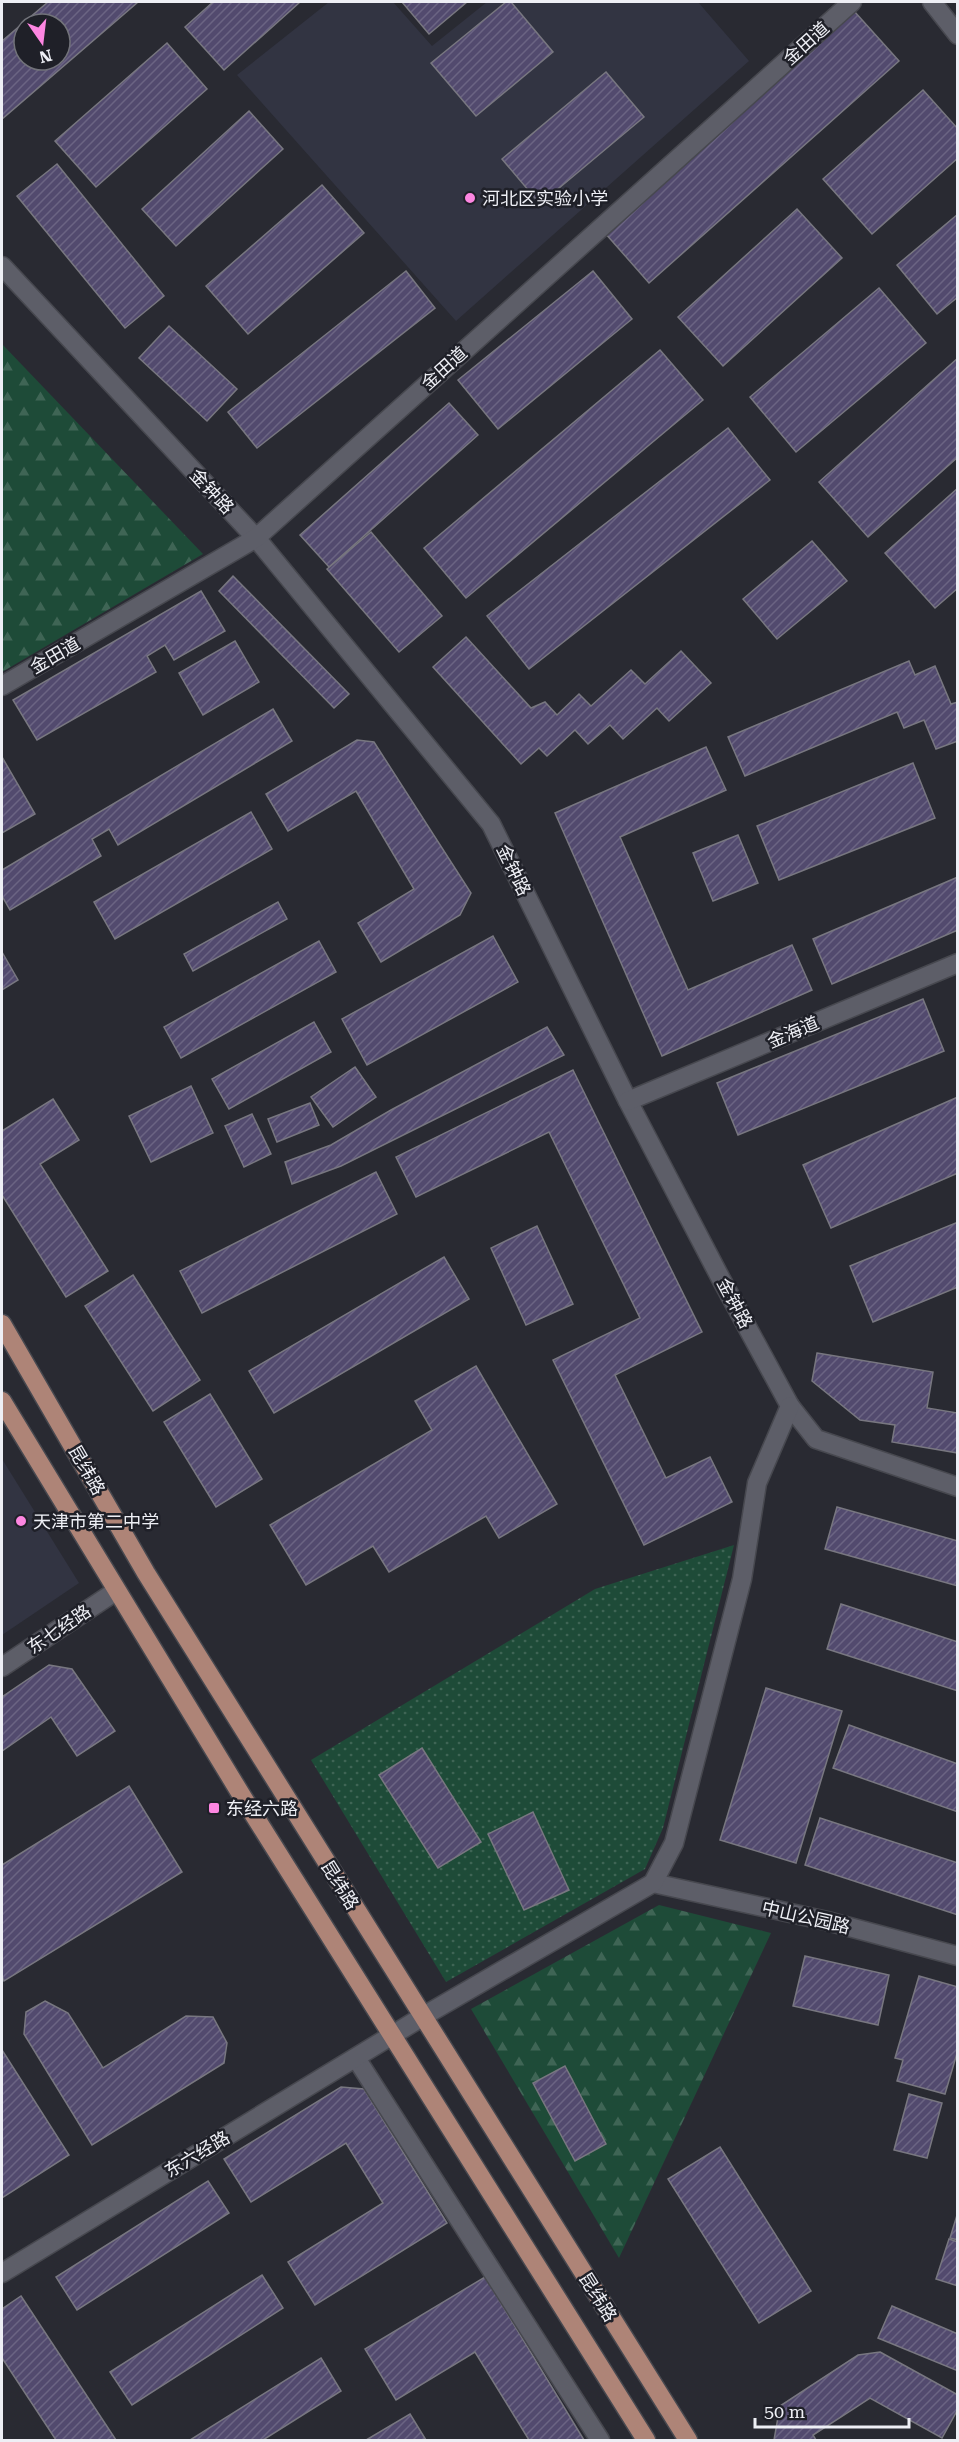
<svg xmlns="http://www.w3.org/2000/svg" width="959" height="2442" viewBox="0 0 959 2442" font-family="'Roboto Serif','Noto Sans SC',serif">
<defs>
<pattern id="grass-dots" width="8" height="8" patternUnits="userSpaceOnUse" patternTransform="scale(1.5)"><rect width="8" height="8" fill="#1e4b38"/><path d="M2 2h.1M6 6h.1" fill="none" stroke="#3f6555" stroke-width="1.8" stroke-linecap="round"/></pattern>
<pattern id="forest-firs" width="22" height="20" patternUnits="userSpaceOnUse" patternTransform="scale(1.5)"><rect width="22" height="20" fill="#1e4b38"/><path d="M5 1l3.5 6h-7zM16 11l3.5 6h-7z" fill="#3f6555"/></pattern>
<pattern id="building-hatch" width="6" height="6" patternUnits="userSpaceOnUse" patternTransform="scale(1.5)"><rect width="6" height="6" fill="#524a6e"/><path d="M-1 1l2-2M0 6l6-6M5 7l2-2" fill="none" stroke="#6b6483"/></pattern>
</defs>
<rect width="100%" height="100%" fill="#292a32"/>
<g fill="#323442">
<path d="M329,2H393L432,46L487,2H698L749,61L456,321L237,75Z"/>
<path d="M2,1459L79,1583L2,1635Z"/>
</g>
<path fill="url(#grass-dots)" d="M734,1545L663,1828L645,1869L446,1982L311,1760L595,1589Z"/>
<g fill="url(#forest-firs)">
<path d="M2,344L203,554L2,672Z"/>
<path d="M659,1905L771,1933L619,2258L471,2009Z"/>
</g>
<g fill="url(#building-hatch)" stroke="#787780" stroke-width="1.5" fill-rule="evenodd">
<path d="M48,2H138L2,119V41ZM24,24H60V60H24Z"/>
<path d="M213,2H300L224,70L185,27Z"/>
<path d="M402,2H467L429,34Z"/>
<path d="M506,2H511L553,52L476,116L431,63Z"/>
<path d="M854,11L899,61L649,283L605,233Z"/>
<path d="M167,43L207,89L96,187L55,141Z"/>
<path d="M606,72L644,117L540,204L502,159Z"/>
<path d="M923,90L958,129V158L872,234L823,179Z"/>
<path d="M249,111L283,149L176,246L142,209Z"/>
<path d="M57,164L164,296L125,328L17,196Z"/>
<path d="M322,185L364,233L248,334L206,286Z"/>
<path d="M797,209L842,258L723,366L678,317Z"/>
<path d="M958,214V297L937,314L897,265Z"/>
<path d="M406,271L435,308L257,448L228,412Z"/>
<path d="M593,271L632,319L498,429L458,380Z"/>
<path d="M879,288L926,343L796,452L750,397Z"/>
<path d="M169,326L237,389L207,421L139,358Z"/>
<path d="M660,350L703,400L466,598L424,548Z"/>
<path d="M958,358V457L868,537L819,482Z"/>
<path d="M449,403L478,435L329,567L300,535Z"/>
<path d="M728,428L770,480L529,669L487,616Z"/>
<path d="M958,488V588L935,608L885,553Z"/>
<path d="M371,532L442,616L399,652L327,569Z"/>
<path d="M812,541L847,581L777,639L743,599Z"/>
<path d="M233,576L349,694L334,708L219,591Z"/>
<path d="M201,591L225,631L174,660L165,645L147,656L156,672L37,740L13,700Z"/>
<path d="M466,637L531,708L545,702L557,715L579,694L591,706L631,670L645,684L681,651L711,683L669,721L657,708L623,739L610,725L588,744L575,730L547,756L539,748L521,764L433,667Z"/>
<path d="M235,641L259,682L203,715L179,673Z"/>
<path d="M909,661L915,675L935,666L951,704L958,702V741L936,749L924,720L904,728L897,712L745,776L728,737Z"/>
<path d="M273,709L292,741L118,845L109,829L92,839L101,856L10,910L2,896V870Z"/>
<path d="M357,740L374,742L471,893L460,915L381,962L358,923L414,889L356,791L288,831L266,794Z"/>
<path d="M706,747L726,790L620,837L688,990L792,945L812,990L662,1056L555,813Z"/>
<path d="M2,757L35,814L2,833Z"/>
<path d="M913,763L935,818L779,880L757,826Z"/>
<path d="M251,812L272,849L115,939L94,902Z"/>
<path d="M738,835L758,883L713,901L693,853Z"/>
<path d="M958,877V930L832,984L813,939Z"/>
<path d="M278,902L287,919L193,971L184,954Z"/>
<path d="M493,936L518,982L367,1065L342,1019Z"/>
<path d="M319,941L336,972L181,1058L164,1027Z"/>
<path d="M2,952L18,980L2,990Z"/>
<path d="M923,999L944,1051L738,1135L717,1083Z"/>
<path d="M314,1022L331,1052L229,1109L212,1079Z"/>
<path d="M547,1027L564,1055L341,1166L292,1184L285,1162L331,1145L391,1110Z"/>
<path d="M355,1067L376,1097L333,1127L311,1097Z"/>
<path d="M573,1070L702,1332L615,1375L666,1478L710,1457L732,1502L644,1545L553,1360L640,1318L549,1132L416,1197L396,1157Z"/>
<path d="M191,1086L213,1133L151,1162L129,1116Z"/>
<path d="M958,1097V1173L831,1228L803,1165Z"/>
<path d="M53,1099L79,1140L40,1164L108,1271L66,1297L2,1195V1131Z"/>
<path d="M310,1103L319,1125L277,1142L268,1119Z"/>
<path d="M252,1114L271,1154L244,1167L225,1126Z"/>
<path d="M376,1172L397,1214L202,1313L180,1271Z"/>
<path d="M958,1222V1287L873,1322L850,1266Z"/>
<path d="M537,1226L573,1304L526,1325L491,1248Z"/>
<path d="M444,1257L469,1299L274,1413L249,1371Z"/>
<path d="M133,1275L200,1380L153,1411L85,1306Z"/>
<path d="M817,1353L933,1372L927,1408L957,1413L958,1409V1453L892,1442L895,1425L860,1420L812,1381Z"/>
<path d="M476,1366L557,1504L499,1538L486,1516L389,1572L373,1546L306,1585L270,1525L432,1430L415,1401Z"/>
<path d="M210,1394L262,1479L216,1507L164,1422Z"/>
<path d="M837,1507L958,1541V1586L825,1549Z"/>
<path d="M841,1604L958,1642V1691L827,1649Z"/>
<path d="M49,1665L72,1669L115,1731L77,1756L51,1717L2,1751V1697Z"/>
<path d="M766,1688L842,1711L796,1863L720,1840Z"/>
<path d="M849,1725L958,1764V1812L833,1768Z"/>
<path d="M422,1748L481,1842L438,1868L379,1775Z"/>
<path d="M129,1786L182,1872L4,1981L2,1976V1865Z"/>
<path d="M533,1812L569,1890L524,1910L488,1834Z"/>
<path d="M820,1818L958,1863V1915L805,1865Z"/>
<path d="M805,1956L889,1975L878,2025L793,2006Z"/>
<path d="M919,1976L958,1987V2050L945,2094L897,2081L903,2060L895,2058Z"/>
<path d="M45,2001L68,2013L103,2068L186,2016L213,2017L227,2043L224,2063L92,2145L24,2034L26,2012Z"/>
<path d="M2,2050L69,2155L2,2198Z"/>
<path d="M565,2066L606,2144L575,2161L533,2083Z"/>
<path d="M341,2087L364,2089L447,2223L315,2305L288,2262L383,2203L346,2143L251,2202L224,2159Z"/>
<path d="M909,2094L942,2103L927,2158L894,2150Z"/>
<path d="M720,2147L811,2291L759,2323L668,2179Z"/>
<path d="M208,2181L229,2213L77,2310L56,2277Z"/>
<path d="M958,2212V2240L950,2238Z"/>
<path d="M949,2239L958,2242V2286L936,2279Z"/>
<path d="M262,2275L283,2308L132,2405L110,2372Z"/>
<path d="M485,2277L584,2440H529L475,2352L396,2400L365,2349Z"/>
<path d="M21,2296L116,2440H56L2,2358V2309Z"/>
<path d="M892,2306L958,2334V2371L878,2338Z"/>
<path d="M880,2352L958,2395V2409L942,2438L870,2398L813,2435L816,2440H774L780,2406L858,2355Z"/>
<path d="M321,2358L341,2391L263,2440H190Z"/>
<path d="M410,2414L426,2440H366Z"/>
</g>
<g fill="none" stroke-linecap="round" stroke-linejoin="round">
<defs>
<g id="minor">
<path d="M932,2L958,35"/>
<path d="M2,266L256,538L491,824L628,1101L721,1279L790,1406L816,1439L958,1487"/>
<path d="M2,686L256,538L852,2"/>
<path d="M628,1101L958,963"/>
<path d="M2,1667L116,1591"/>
<path d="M653,1883L827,1921L958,1956"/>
<path d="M356,2058L600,2440"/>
<path d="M2,2273L422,2017L653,1883L674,1843L742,1579L757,1483L790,1406"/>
</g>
<g id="major">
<path d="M2,1324L146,1573L688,2440"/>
<path d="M2,1401L242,1796L646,2440"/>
</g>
</defs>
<use href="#minor" stroke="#47484f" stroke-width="21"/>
<use href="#major" stroke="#47484f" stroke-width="21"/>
<use href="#minor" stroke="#5d5e68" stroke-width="18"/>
<use href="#major" stroke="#ae8477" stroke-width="18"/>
</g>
<g fill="#fd86e1" stroke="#1f2028" stroke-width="2">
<circle cx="470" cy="198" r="6"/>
<circle cx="21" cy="1521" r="6"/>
<rect x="208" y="1802" width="12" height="12" rx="3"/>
</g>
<g text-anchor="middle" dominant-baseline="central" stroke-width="5" stroke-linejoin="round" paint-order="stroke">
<g font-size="18" fill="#eeeff5" stroke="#1f2028">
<text transform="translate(806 43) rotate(-42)">金田道</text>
<text transform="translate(444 368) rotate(-42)">金田道</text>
<text transform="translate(212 491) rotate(47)">金钟路</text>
<text transform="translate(55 655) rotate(-30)">金田道</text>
<text transform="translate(514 870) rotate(64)">金钟路</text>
<text transform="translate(793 1032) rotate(-23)">金海道</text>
<text transform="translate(735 1303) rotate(62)">金钟路</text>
<text transform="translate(87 1470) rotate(60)">昆纬路</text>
<text transform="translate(59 1629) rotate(-34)">东七经路</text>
<text transform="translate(340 1885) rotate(58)">昆纬路</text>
<text transform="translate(806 1917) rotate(13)">中山公园路</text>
<text transform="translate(197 2154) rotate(-31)">东六经路</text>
<text transform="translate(598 2297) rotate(58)">昆纬路</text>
</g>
<g font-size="18" fill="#eeeff5" stroke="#1f2028" text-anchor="start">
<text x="482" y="198">河北区实验小学</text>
<text x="33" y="1521">天津市第二中学</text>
<text x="226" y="1808">东经六路</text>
</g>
</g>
<rect width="959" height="2442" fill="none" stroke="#eeeff5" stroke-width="6"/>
<g transform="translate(42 42) rotate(166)"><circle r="28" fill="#1f2028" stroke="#72737a" stroke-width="1.5"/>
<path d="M0-4.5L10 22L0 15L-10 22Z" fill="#fd86e1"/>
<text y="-9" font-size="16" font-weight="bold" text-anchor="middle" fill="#eeeff5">N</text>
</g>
<path d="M755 2418v9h154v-9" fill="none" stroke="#eeeff5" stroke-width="3"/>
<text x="764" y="2418" font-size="18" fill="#eeeff5" stroke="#1f2028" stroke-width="4.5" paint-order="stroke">50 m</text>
</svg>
